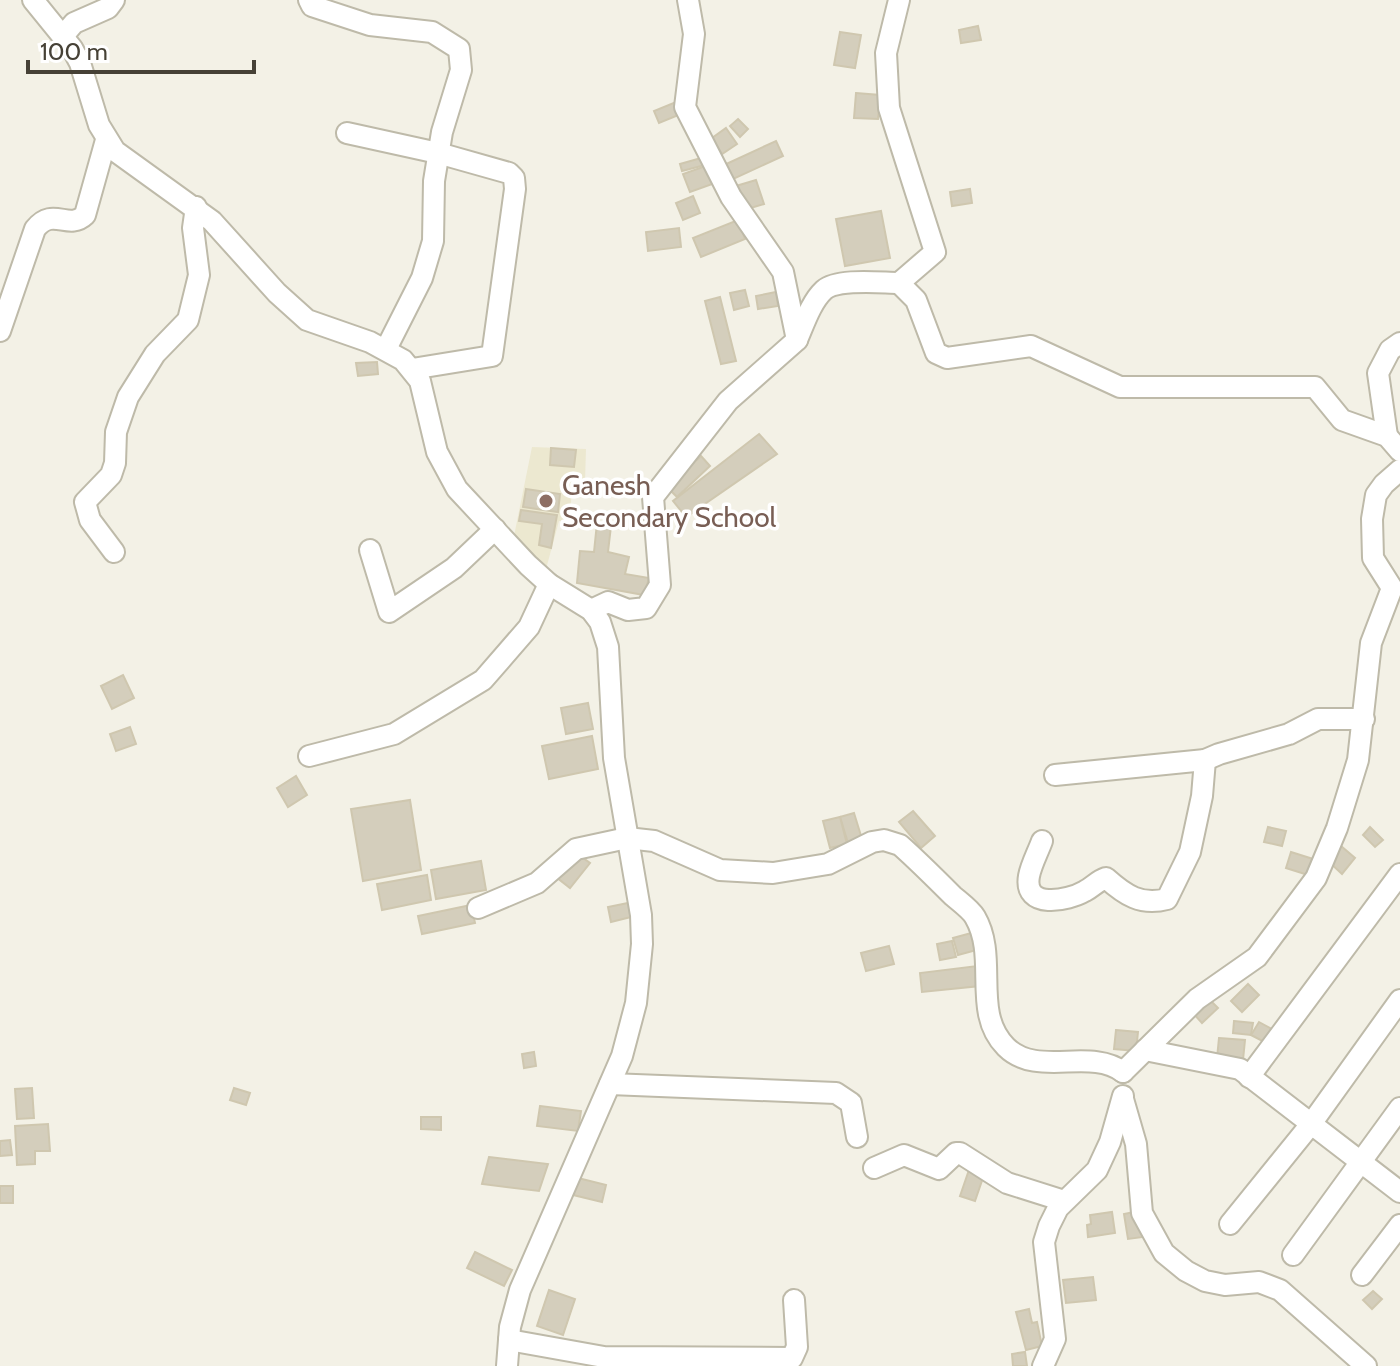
<svg xmlns="http://www.w3.org/2000/svg" width="1400" height="1366" viewBox="0 0 1400 1366" font-family="Cabin,sans-serif">
<rect width="100%" height="100%" fill="#f3f1e6"/>
<path fill="#ece8d0" d="M532,447L586,449L585,482L573,481L569,522L559,521L546,569L514,536Z"/>
<g fill="#d4cebc" stroke="#cfc7af" stroke-width="2">
<path d="M978,26L981,40L961,43L959,30Z"/>
<path d="M840,32L861,35L855,68L834,65Z"/>
<path d="M856,93L880,95L878,119L854,118Z"/>
<path d="M676,102L681,114L659,123L654,111Z"/>
<path d="M738,119L748,129L740,137L730,126Z"/>
<path d="M726,128L737,144L722,154L712,138Z"/>
<path d="M776,141L783,156L731,180L724,165Z"/>
<path d="M708,156L709,164L682,171L680,164Z"/>
<path d="M711,164L718,182L690,192L683,174Z"/>
<path d="M756,180L764,204L744,210L736,186Z"/>
<path d="M970,189L972,203L952,206L950,192Z"/>
<path d="M693,196L700,213L683,220L676,203Z"/>
<path d="M881,211L890,258L845,266L836,219Z"/>
<path d="M738,220L745,239L701,257L693,238Z"/>
<path d="M679,228L681,247L648,251L646,232Z"/>
<path d="M745,290L749,306L734,310L730,293Z"/>
<path d="M776,292L778,306L758,309L756,296Z"/>
<path d="M720,297L736,361L721,364L705,301Z"/>
<path d="M377,362L378,374L358,376L356,363Z"/>
<path d="M759,434L777,454L686,517L673,501Z"/>
<path d="M551,448L576,450L574,467L550,465Z"/>
<path d="M701,456L710,466L677,497L667,487Z"/>
<path d="M526,489L560,494L558,512L523,507Z"/>
<path d="M521,510L557,515L551,548L539,545L542,524L519,521Z"/>
<path d="M597,523L611,526L608,552L629,557L625,574L649,578L644,595L577,583L580,551L594,552Z"/>
<path d="M123,675L134,698L112,709L101,686Z"/>
<path d="M588,703L593,729L566,734L561,708Z"/>
<path d="M130,727L136,744L116,751L110,734Z"/>
<path d="M592,736L598,769L549,779L542,746Z"/>
<path d="M296,776L307,795L288,807L277,788Z"/>
<path d="M410,800L421,870L363,881L351,809Z"/>
<path d="M913,811L935,836L921,848L899,822Z"/>
<path d="M854,813L862,839L848,843L840,817Z"/>
<path d="M840,817L847,844L830,848L823,821Z"/>
<path d="M1268,827L1286,831L1282,846L1264,842Z"/>
<path d="M1370,827L1383,840L1375,847L1363,835Z"/>
<path d="M1341,846L1355,858L1342,874L1328,861Z"/>
<path d="M575,852L590,863L570,888L556,877Z"/>
<path d="M1291,852L1313,859L1308,875L1286,868Z"/>
<path d="M481,861L486,890L436,899L431,870Z"/>
<path d="M427,875L431,900L382,910L377,884Z"/>
<path d="M628,903L631,917L611,922L608,907Z"/>
<path d="M471,905L475,923L422,934L418,916Z"/>
<path d="M975,932L980,949L958,955L953,938Z"/>
<path d="M952,941L956,957L940,960L937,944Z"/>
<path d="M889,946L894,964L866,971L861,953Z"/>
<path d="M977,966L980,986L922,992L920,973Z"/>
<path d="M1248,984L1259,995L1242,1012L1231,1001Z"/>
<path d="M1207,997L1218,1008L1202,1023L1192,1012Z"/>
<path d="M1234,1021L1253,1023L1251,1035L1233,1033Z"/>
<path d="M1259,1022L1277,1032L1270,1045L1251,1035Z"/>
<path d="M1116,1030L1138,1032L1136,1051L1114,1049Z"/>
<path d="M1219,1038L1245,1040L1243,1060L1217,1058Z"/>
<path d="M534,1052L536,1066L524,1068L522,1054Z"/>
<path d="M32,1088L34,1118L17,1119L15,1089Z"/>
<path d="M234,1088L250,1093L246,1105L230,1100Z"/>
<path d="M540,1106L581,1111L578,1131L537,1126Z"/>
<path d="M421,1117H441V1130L421,1129Z"/>
<path d="M48,1124L50,1151H35V1164L17,1165L15,1126Z"/>
<path d="M10,1140L12,1155L0,1156V1141Z"/>
<path d="M489,1157L548,1164L539,1191L482,1184Z"/>
<path d="M970,1167L985,1172L975,1201L960,1196Z"/>
<path d="M578,1178L606,1185L602,1202L573,1195Z"/>
<rect x="0" y="1186" width="13" height="17"/>
<path d="M1139,1211L1143,1237L1128,1239L1124,1214Z"/>
<path d="M1112,1212L1115,1233L1088,1237L1087,1225L1091,1224L1090,1215Z"/>
<path d="M475,1252L512,1270L504,1286L467,1268Z"/>
<path d="M1093,1277L1096,1300L1066,1303L1063,1280Z"/>
<path d="M549,1290L575,1299L563,1335L537,1326Z"/>
<path d="M1373,1291L1382,1299L1372,1309L1363,1300Z"/>
<path d="M1029,1309L1032,1323L1037,1322L1042,1346L1026,1350L1016,1312Z"/>
<path d="M1025,1352L1027,1366H1013L1012,1354Z"/>
</g>
<g fill="none" stroke-linecap="round" stroke-linejoin="round">
<defs>
<g id="minor">
<path d="M33,0L72,48L80,63L99,125L115,151L212,221L277,293L307,320L370,342L403,360L420,381L437,452L457,489L528,565L549,584L591,610L600,622L608,647L614,758L641,915L642,944L636,1003L622,1056L520,1290L510,1327L507,1366"/>
<path d="M309,0L312,6L370,25L432,32L459,49L461,70L442,132L434,181L433,241L422,278L386,349"/>
<path d="M63,36L74,23L108,8L114,0"/>
<path d="M347,133L438,153L509,173L514,178L515,189L492,356L412,369"/>
<path d="M899,283L916,300L936,353L947,358L1031,346L1120,387H1315L1342,420L1387,436L1400,451"/>
<path d="M0,331L35,229C53,206 68,231 85,215L106,140"/>
<path d="M797,340C804,324 811,302 824,290C838,278 881,283 899,283L935,252L889,108L886,53L899,0"/>
<path d="M1387,436L1378,373L1390,350L1400,343"/>
<path d="M370,550L389,612L454,568L495,529"/>
<path d="M114,552L90,520L85,502L111,475L115,463L116,432L128,397L155,354L188,320L199,275L193,228L196,207"/>
<path d="M591,610L608,602L628,610L646,608L660,585L653,497L728,401L797,340L783,272L731,197L685,107L694,34L688,0"/>
<path d="M309,756L394,734L483,680L529,627L549,584"/>
<path d="M1055,775L1205,760L1219,754L1289,734L1318,719H1364"/>
<path d="M1042,841C1038,852 1031,865 1029,876C1023,910 1068,901 1085,891C1093,887 1097,881 1106,878C1125,895 1141,906 1167,899L1190,852L1202,796L1205,760"/>
<path d="M478,908L537,883L576,849L627,838L654,841L720,870L773,873L828,864L872,842L884,840L900,845C918,861 936,879 953,896C960,902 971,910 975,917C999,958 971,1012 1006,1047C1037,1078 1090,1047 1123,1072"/>
<path d="M1145,1050L1240,1069L1400,1192"/>
<path d="M1123,1072L1197,999L1257,957L1316,878L1337,828L1358,760L1371,643L1392,588L1373,558L1372,519L1376,495L1384,484L1400,470"/>
<path d="M1249,1077L1400,874"/>
<path d="M610,1084L836,1093L851,1103L857,1137"/>
<path d="M1123,1099L1136,1144L1142,1213L1164,1253L1186,1271L1205,1281L1225,1285L1259,1282L1280,1290L1366,1366"/>
<path d="M874,1168L904,1155L939,1169L956,1153H960L1007,1183L1064,1201"/>
<path d="M1230,1224L1311,1124L1400,1000"/>
<path d="M1293,1255L1400,1108"/>
<path d="M1362,1275L1400,1225"/>
<path d="M509,1340L604,1357L792,1358L797,1347L794,1300"/>
<path d="M1043,1366L1055,1339L1044,1242L1049,1226L1058,1208L1097,1170L1110,1142L1123,1096"/>
</g>
</defs>
<use href="#minor" stroke="#bebaa9" stroke-width="24"/>
<use href="#minor" stroke="#fff" stroke-width="20"/>
</g>
<circle fill="#8d6e63" stroke="#fff" stroke-width="3" cx="546" cy="501" r="8"/>
<g text-anchor="middle" dominant-baseline="central" stroke-width="7" stroke-linejoin="round" paint-order="stroke">
<g font-size="28" fill="#785e54" stroke="#fff" text-anchor="start">
<text x="562" y="485">Ganesh<tspan x="562" dy="32">Secondary School</tspan></text>
</g>
</g>
<path d="M28 60v12h226v-12" fill="none" stroke="#464136" stroke-width="4"/>
<text x="40" y="60" font-size="24" fill="#464136" stroke="#ffffff" stroke-width="6" paint-order="stroke">100 m</text>
</svg>
